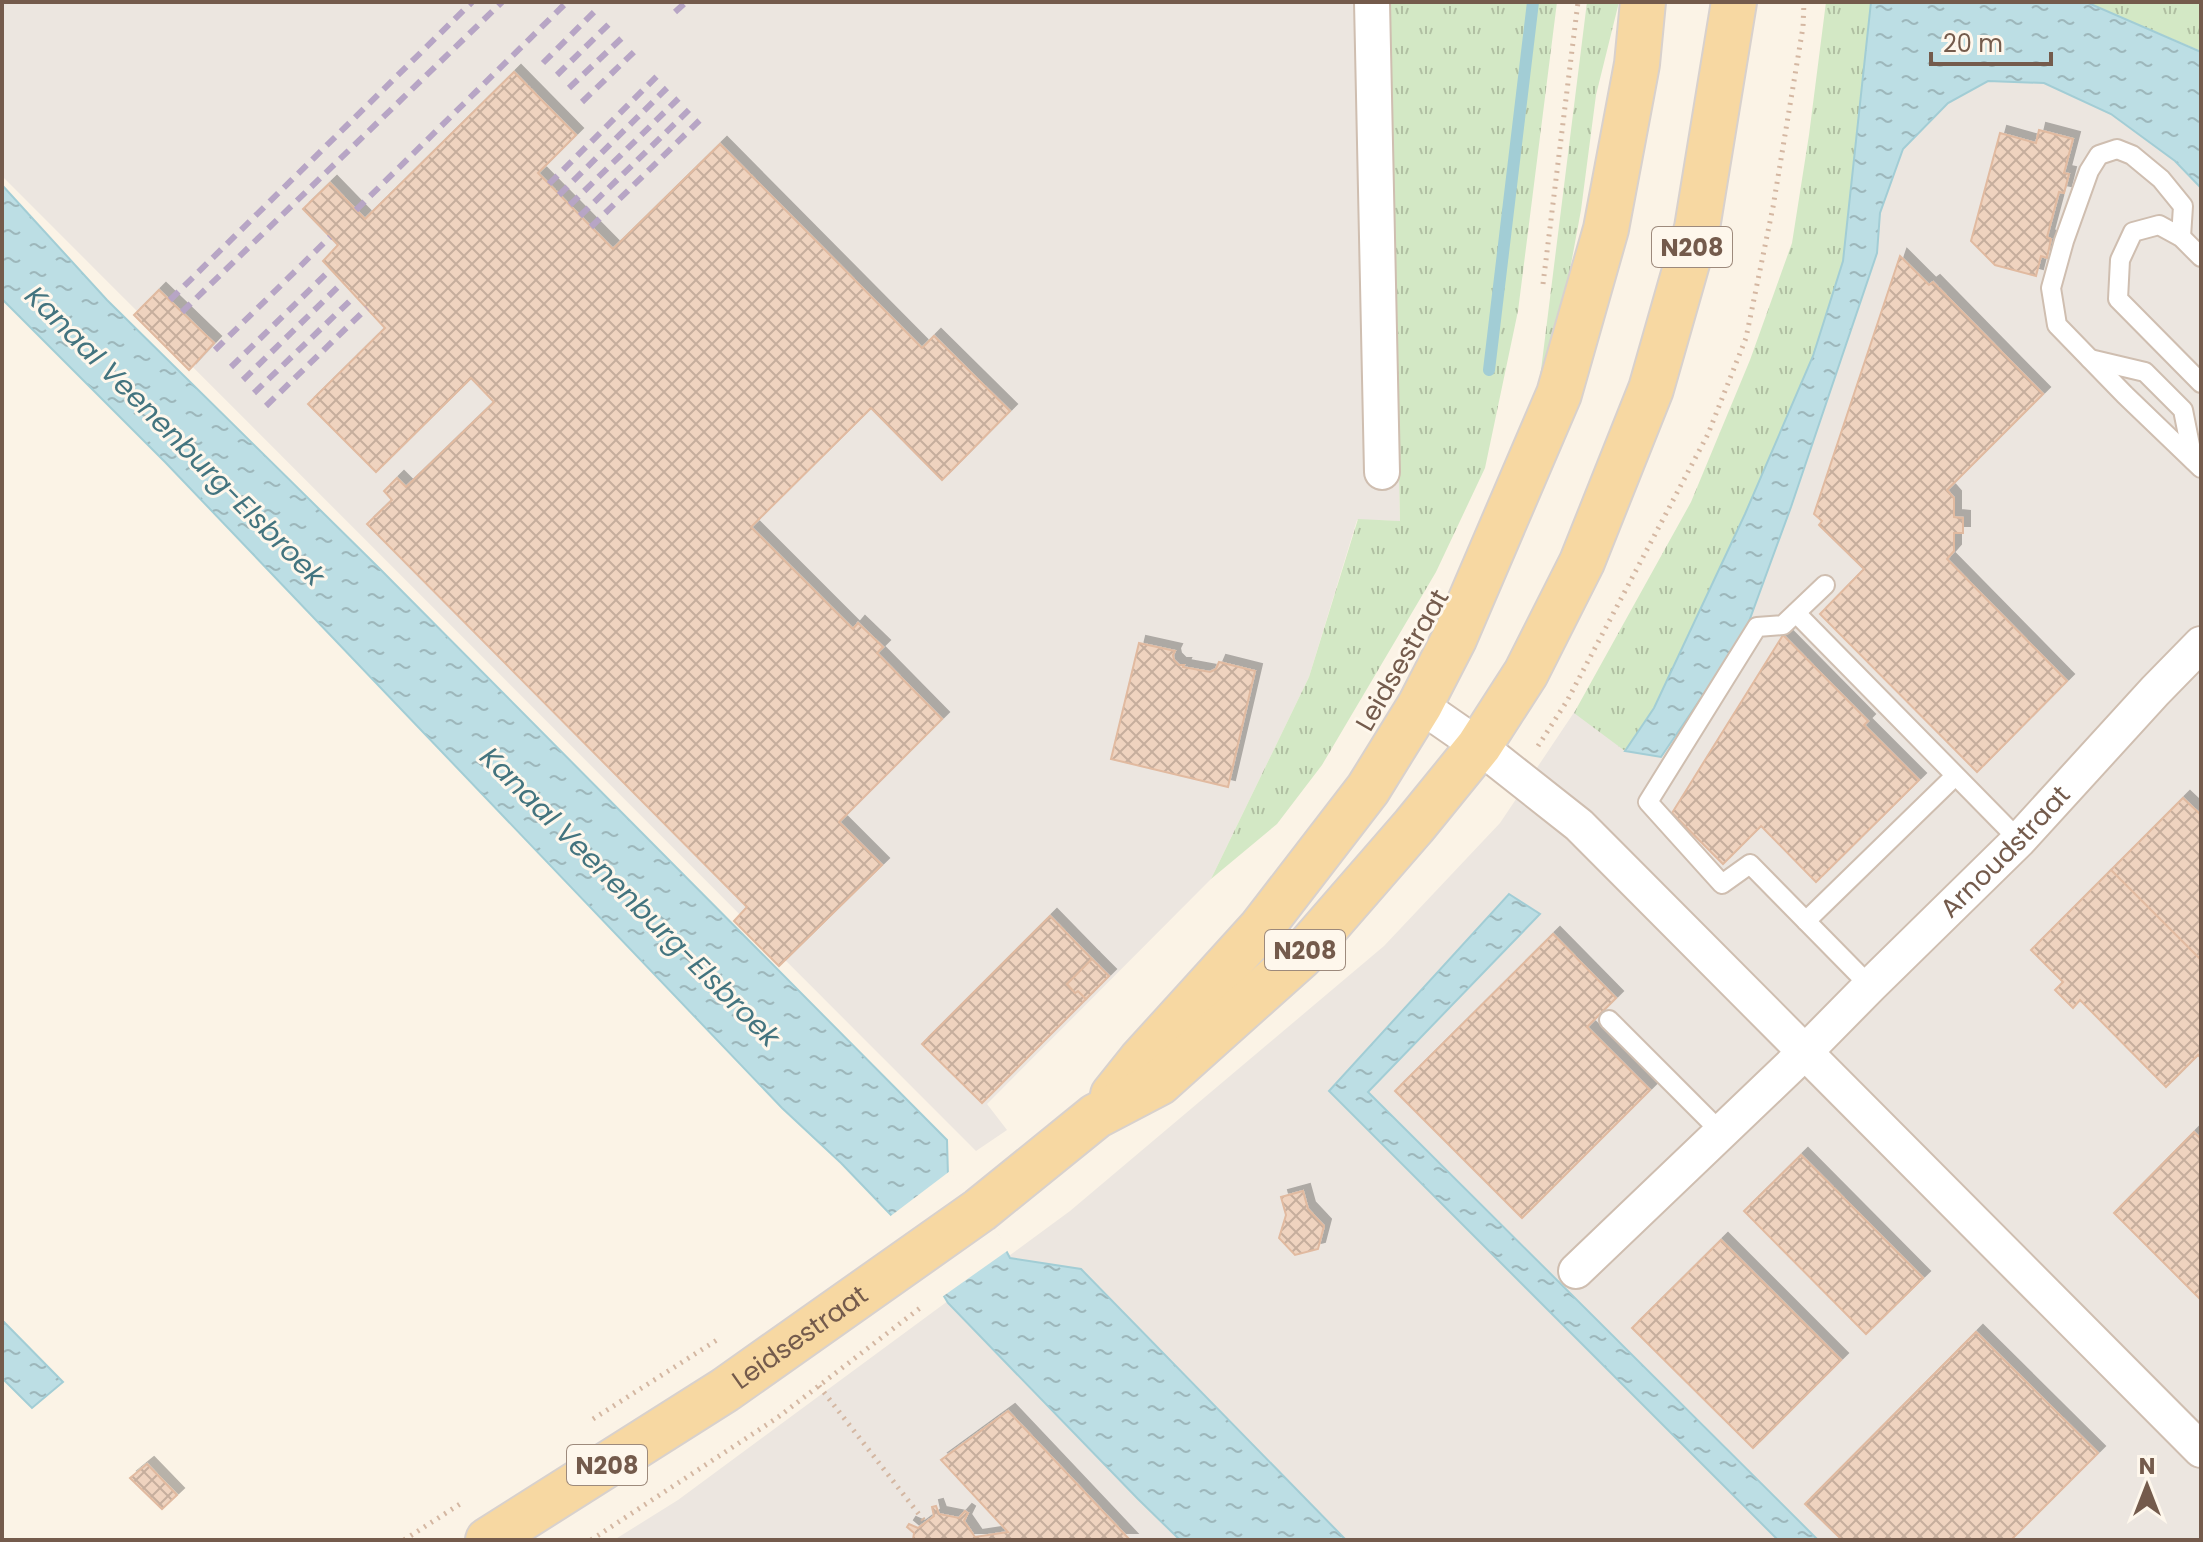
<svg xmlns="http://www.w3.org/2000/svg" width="2203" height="1542" viewBox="0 0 2203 1542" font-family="Poppins,sans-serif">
<defs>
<pattern id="grass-tufts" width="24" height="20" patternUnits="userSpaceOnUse" patternTransform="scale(2)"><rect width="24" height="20" fill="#d3e8c5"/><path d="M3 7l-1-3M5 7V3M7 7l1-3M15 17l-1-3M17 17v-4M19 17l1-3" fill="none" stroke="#b0bfa2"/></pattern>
<pattern id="water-ripples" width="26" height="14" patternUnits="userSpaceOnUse" patternTransform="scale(2)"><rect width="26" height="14" fill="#bcdee4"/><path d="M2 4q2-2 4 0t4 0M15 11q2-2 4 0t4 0" fill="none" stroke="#9db7bb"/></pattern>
<pattern id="building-cross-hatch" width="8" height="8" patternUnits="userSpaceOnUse" patternTransform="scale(2)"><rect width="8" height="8" fill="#efd3bf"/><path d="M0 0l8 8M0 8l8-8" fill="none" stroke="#c6ae9d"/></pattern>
<filter id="shadow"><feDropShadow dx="7" dy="-7" stdDeviation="0" flood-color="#0004"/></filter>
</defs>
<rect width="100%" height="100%" fill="#fbf3e6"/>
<g fill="#ece6e0">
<path d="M2,2H1380L1395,296L1400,521L1357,520L1309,677L1211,879L987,1104L1007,1130L976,1151L2,176Z"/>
<path d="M1852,2H2163L2201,23V1540H614L678,1500L1070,1211L1384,946L1500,823L1666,575L1789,309Z"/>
</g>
<g fill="url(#grass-tufts)">
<path d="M1380,2H1557L1518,311L1485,468L1436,572L1322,765L1277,824L1211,879L1309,677L1358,519L1400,521L1395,296Z"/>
<path d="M1587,2H1619L1596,95L1581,210L1548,389L1537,402Z"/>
<path d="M1826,2H1871L1843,261L1813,356L1745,514L1654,708L1625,751L1574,713L1691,502L1750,360L1792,243L1809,135Z"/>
<path d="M2086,2H2201V52V51Z"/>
</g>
<g fill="url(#water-ripples)" stroke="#a2cdd5" stroke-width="2">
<path d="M1871,2H2086L2201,52V188L2175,161L2111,114L2044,83L1988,81L1948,103L1903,149L1880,213L1877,253L1791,507L1744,635L1661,757L1625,751L1654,708L1745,514L1813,356L1843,261Z"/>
<path d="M2,185L107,300L379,568L947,1140L948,1176L999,1237L1010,1258L1081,1269L1346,1540H1180L1138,1499L948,1303L908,1236L891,1215L841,1163L782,1108L165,462L2,299Z"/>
<path d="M1509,894L1540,914L1368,1092L1818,1540H1778L1329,1091Z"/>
<path d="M2,1320L63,1382L32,1408L2,1378Z"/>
</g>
<path fill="#fbf3e6" d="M950,1171L1010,1249L942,1297L924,1273L905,1238L888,1218Z"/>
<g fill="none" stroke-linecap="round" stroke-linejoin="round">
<path stroke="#a2cdd5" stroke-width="12" d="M1489,370L1533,2"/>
</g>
<g fill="url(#building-cross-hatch)" stroke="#e1baa0" stroke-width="2" filter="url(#shadow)">
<path d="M514,72L576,135L538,173L613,249L720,144L922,348L934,336L1010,411L942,480L871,408L751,527L853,629L858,623L883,647L877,653L942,719L839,822L882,865L779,966L734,921L747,907L367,524L392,500L384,491L397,478L406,487L494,402L471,378L376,472L308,404L385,328L323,261L338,245L303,209L330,183L365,219Z"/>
<path d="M2039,130L2073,139L2064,173L2069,174L2064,193L2059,192L2047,237L2051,239L2047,258L2041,256L2036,276L1995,265L1971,241L2000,133L2036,143Z"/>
<path d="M1900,256L1929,285L1933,282L2043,394L1947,490L1954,498V517L1963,518V533H1954V551L1947,559L2067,681L1977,772L1820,614L1864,569L1821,527L1819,525L1822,521L1814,514Z"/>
<path d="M159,290L214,343L189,370L134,315Z"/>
<path d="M1783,635L1868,721L1864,725L1919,780L1816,882L1761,826L1723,864L1672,813Z"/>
<path d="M1139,643L1175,651L1173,655L1174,660L1179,665H1184L1183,667L1210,672L1216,669L1219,662L1255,671L1228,787L1111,759Z"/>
<path d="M2183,798L2201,815V960L2111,870Z"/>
<path d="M2111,870L2201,960V1058L2198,1055L2166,1087L2080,1000L2073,1008L2055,990L2063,982L2031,950Z"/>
<path d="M1050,916L1092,959L1067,984L1075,993L1078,991L1086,999L982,1103L922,1044Z"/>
<path d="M1553,934L1616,998L1587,1027L1650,1090L1522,1218L1395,1091Z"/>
<path d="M1092,959L1109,976L1086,999L1078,991L1075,993L1067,984Z"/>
<path d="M2194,1132L2201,1139V1300L2114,1213Z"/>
<path d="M1801,1155L1923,1278L1866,1334L1744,1211Z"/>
<path d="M1303,1191L1308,1209L1324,1226L1318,1249L1295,1255L1279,1238L1286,1215L1281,1197Z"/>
<path d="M1721,1240L1841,1360L1753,1448L1632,1328Z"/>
<path d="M1976,1332L2098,1453L2011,1540H1842L1805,1504Z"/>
<path d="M1008,1411L1130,1540H913L914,1533L907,1527L909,1524L918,1528L934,1516L932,1507L936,1506L939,1514L959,1518L965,1511L968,1513L964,1521L975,1537L1008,1532L941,1460Z"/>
<path d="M147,1464L177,1495L162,1509L130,1478Z"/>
</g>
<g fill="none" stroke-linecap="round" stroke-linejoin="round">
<defs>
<g id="service">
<path d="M2181,237L2183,206L2161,179L2132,155L2117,149L2099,155L2089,171L2064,241L2051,288L2057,325L2125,395L2201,468"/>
<path d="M2201,257L2181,237L2159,225L2133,232L2120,260L2118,299L2201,383"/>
<path d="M2090,359L2145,372L2183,410L2193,460"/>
<path d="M1825,585L1783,625L1757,627L1648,802L1722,884L1750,864L1870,986"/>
<path d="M1796,613L2019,840"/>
<path d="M1806,921L1955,776"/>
<path d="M1609,1020L1721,1132"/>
</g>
<g id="minor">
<path d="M1372,2L1382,472"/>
<path d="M1420,705L1479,746L1579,825L2201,1450"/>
<path id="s1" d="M1576,1271L1804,1053L1870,986L2019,840L2155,691L2201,644"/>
</g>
<g id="primary">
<path d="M1113,1095L1141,1060L1261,928L1368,789L1420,705L1454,639L1559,394L1606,229L1637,64L1643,2"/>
<path id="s2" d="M488,1540L725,1390L980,1210L1096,1116L1159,1083L1301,956L1414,826L1479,746L1526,673L1582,562L1651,389L1697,228L1734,2"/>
</g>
</defs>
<use href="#service" stroke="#cfbeb0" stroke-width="22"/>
<use href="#minor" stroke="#cfbeb0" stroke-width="38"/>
<use href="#primary" stroke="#d8d1cd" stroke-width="48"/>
<g stroke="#d4b7a2" stroke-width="5" stroke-dasharray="2 6" stroke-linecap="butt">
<path d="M1543,284L1578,2"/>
<path d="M1538,746L1567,701L1708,434L1746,338L1773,207L1803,27L1804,2"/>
<path d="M819,1386L925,1522"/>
<path d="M593,1419L720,1338"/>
<path d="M404,1540L460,1504"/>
<path d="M591,1540L777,1418L920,1308"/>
</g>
<use href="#service" stroke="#fff" stroke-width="18"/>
<use href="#minor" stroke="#fff" stroke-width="34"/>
<use href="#primary" stroke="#f7d8a2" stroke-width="44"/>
<g stroke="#b7a5c5" stroke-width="6" stroke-dasharray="12 8" stroke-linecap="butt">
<path d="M675,12L686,2"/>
<path d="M543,63L597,9"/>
<path d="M557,75L610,23"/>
<path d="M569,88L624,36"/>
<path d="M582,102L637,49"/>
<path d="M549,184L660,73"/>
<path d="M559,195L671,84"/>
<path d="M570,205L682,95"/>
<path d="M356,210L567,2"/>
<path d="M580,216L693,106"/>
<path d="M591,227L703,117"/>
<path d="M170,300L472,2"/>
<path d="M182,312L502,2"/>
<path d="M215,350L330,237"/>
<path d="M231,367L331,269"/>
<path d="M243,380L343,282"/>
<path d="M254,393L355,296"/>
<path d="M266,406L367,308"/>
</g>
</g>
<g text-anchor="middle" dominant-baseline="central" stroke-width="6" stroke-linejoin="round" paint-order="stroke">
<g fill="#fef7ec" stroke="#9d8a7c" stroke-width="2">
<rect x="1652" y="227" width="80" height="40" rx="6"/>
<rect x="1265" y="930" width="80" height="40" rx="6"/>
<rect x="567" y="1445" width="80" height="40" rx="6"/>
</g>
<g font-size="24" font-weight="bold" fill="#745b4c">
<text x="1692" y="247">N208</text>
<text x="1305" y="950">N208</text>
<text x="607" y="1465">N208</text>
</g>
<g font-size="26" fill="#745b4c" stroke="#fef7ec">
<text transform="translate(1402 660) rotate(-60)">Leidsestraat</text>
<text stroke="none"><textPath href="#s1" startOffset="600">Arnoudstraat</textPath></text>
<text stroke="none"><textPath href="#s2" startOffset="372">Leidsestraat</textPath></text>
</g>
<g font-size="28" font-style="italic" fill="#43747f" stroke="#fef7ec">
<text transform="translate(175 436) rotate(45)">Kanaal Veenenburg-Elsbroek</text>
<text transform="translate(630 897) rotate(45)">Kanaal Veenenburg-Elsbroek</text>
</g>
</g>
<rect width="2203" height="1542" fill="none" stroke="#745b4c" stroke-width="8"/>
<g transform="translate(2147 1486)" stroke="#fef7ec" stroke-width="6" paint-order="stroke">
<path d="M0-6L14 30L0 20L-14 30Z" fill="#745b4c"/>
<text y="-12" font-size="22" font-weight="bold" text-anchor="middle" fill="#745b4c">N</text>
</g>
<path d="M1931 52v12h120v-12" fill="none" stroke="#745b4c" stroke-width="4"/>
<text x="1943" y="52" font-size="24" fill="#745b4c" stroke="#fef7ec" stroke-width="6" paint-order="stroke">20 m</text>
</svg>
